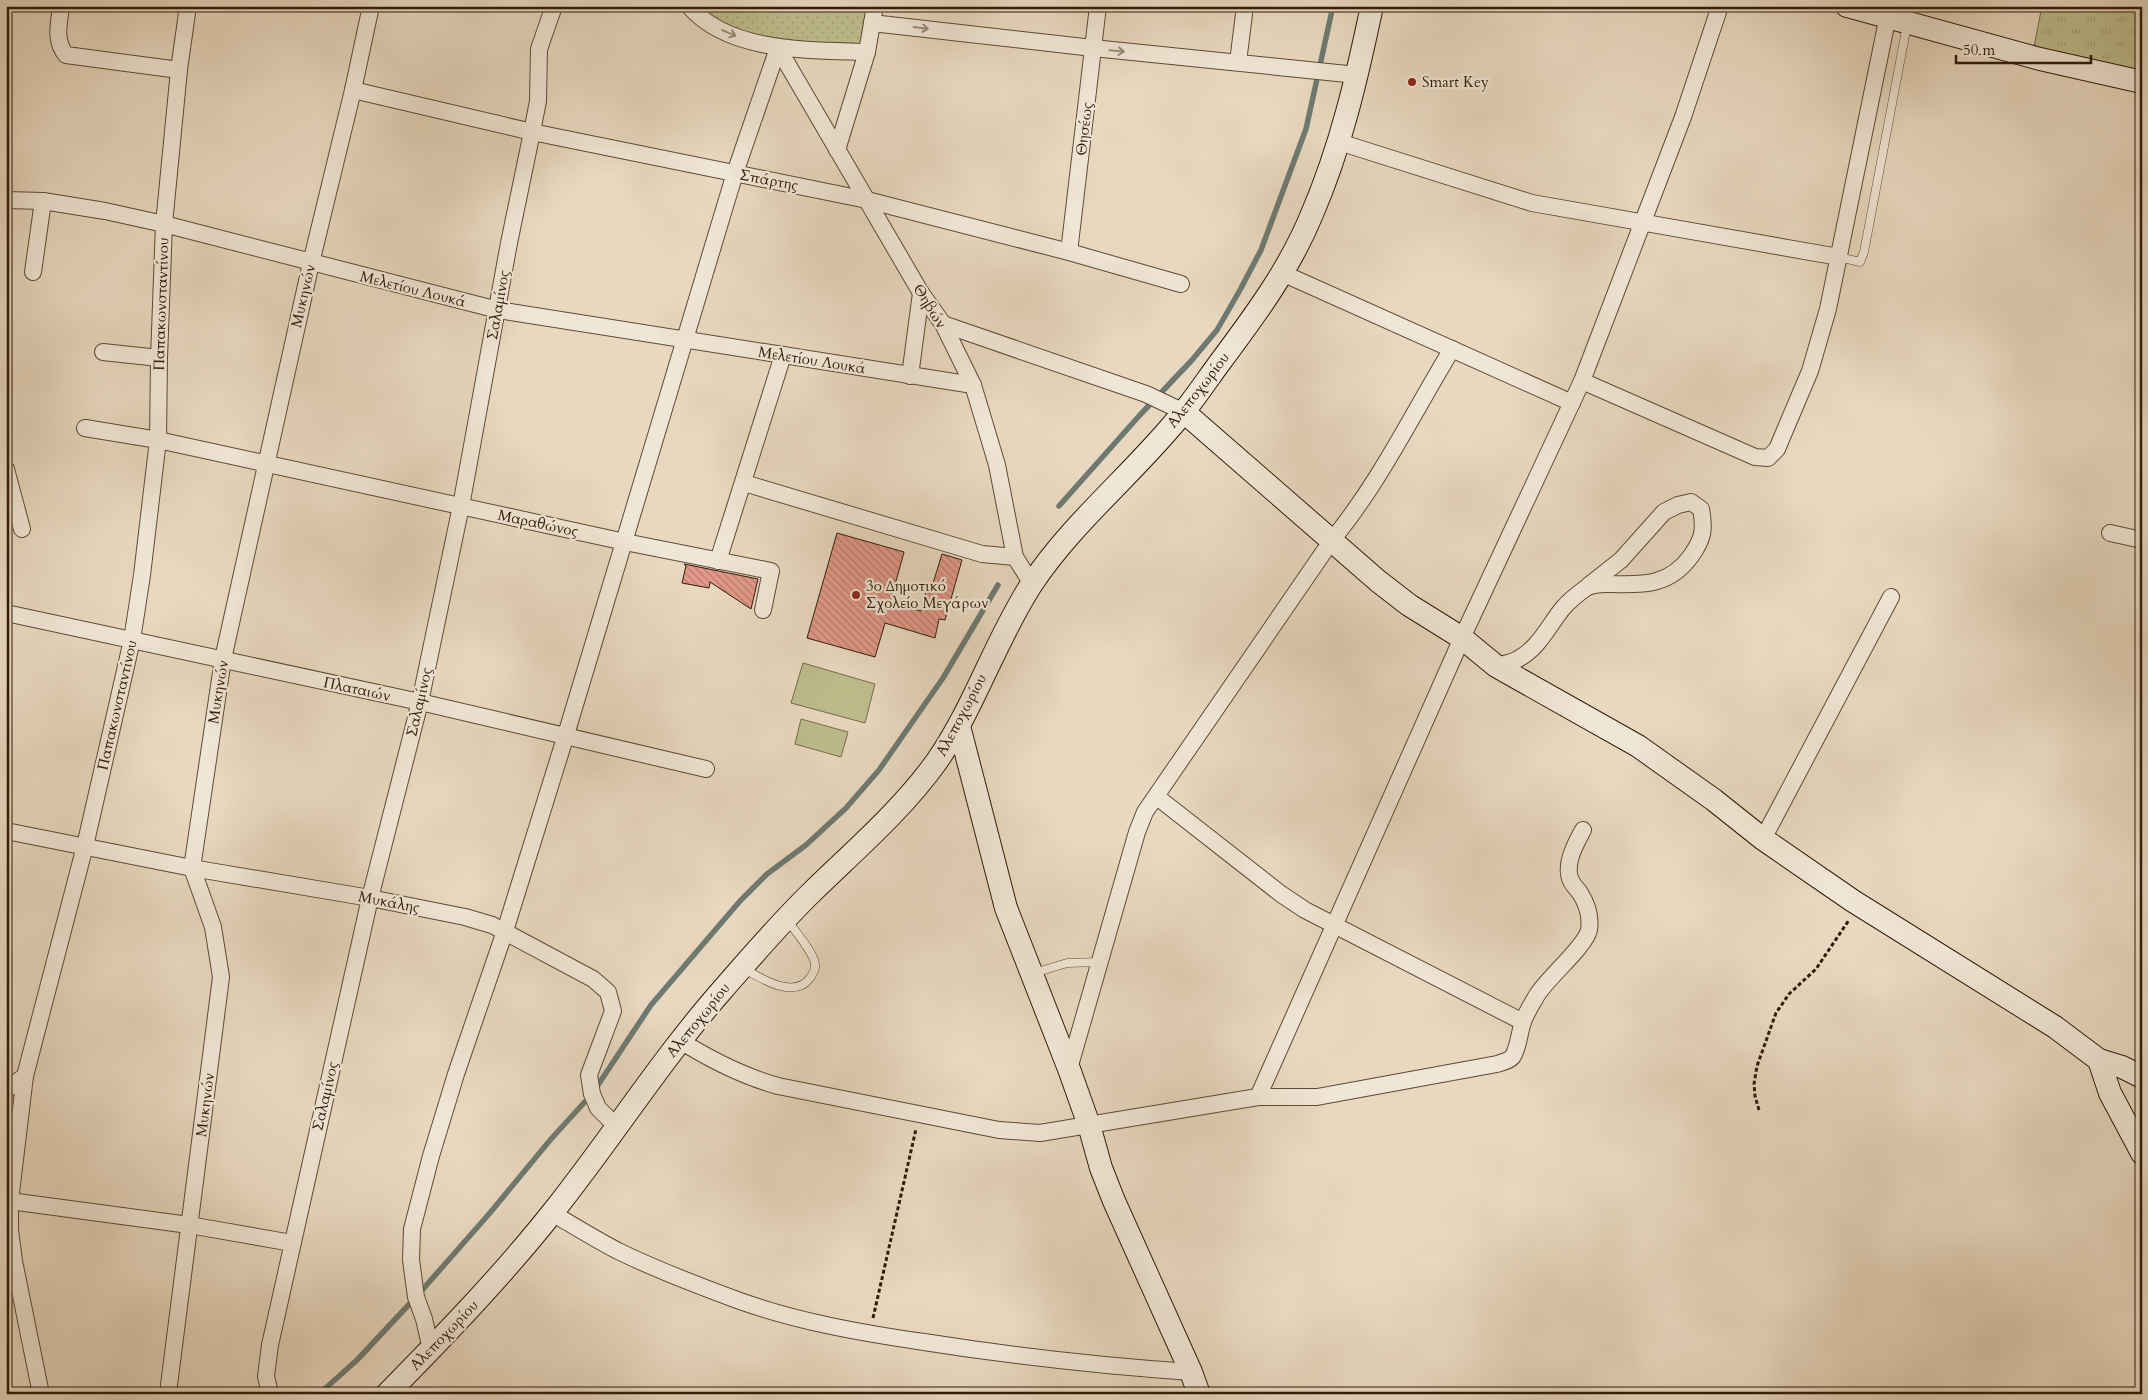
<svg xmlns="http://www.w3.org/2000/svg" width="2148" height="1400" viewBox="0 0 2148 1400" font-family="Cardo,serif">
<defs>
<pattern id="grass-tufts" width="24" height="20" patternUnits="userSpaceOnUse" patternTransform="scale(1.25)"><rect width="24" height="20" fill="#bebc8c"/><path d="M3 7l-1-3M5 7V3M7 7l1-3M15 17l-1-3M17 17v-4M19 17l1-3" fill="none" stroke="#a4a177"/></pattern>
<pattern id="park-dots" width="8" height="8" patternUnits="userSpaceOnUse" patternTransform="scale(1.25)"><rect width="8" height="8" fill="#bebc8c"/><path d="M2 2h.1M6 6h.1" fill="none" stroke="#a4a177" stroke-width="1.8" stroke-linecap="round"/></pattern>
<pattern id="building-back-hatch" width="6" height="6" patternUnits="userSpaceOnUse" patternTransform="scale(1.25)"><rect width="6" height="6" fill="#e29989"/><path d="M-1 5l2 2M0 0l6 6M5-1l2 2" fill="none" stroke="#b87c6e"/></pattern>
</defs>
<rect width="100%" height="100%" fill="#e8d8bf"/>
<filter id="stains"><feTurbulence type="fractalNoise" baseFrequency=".004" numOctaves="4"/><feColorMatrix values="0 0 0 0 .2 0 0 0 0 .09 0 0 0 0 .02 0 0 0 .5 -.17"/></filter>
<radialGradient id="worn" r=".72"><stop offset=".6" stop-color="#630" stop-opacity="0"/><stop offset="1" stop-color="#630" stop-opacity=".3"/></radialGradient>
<path fill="url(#grass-tufts)" stroke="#766c4a" d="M2042,6H2142V71L2034,47Z"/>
<path fill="url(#park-dots)" stroke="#766c4a" d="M697,6H872L865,50L746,38Z"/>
<g fill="#bebc8c" stroke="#766c4a">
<path d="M803,663L875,684L865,723L791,703Z"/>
<path d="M801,719L848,732L841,757L795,744Z"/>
</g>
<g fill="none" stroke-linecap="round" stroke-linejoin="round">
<g stroke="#6e7a71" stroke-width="5.5">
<path d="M1059,506L1139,416L1192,360L1217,330L1240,290L1261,250L1306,129L1333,6"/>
<path d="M319,1394L357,1360L416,1297L489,1214L551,1139L592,1094L651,1005L740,901L767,874L806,845L846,808L879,770L943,678L998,585"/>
</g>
</g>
<g fill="url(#building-back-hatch)" stroke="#2f1b09">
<path d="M837,533L904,552L890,603L921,611L926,592L930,593L942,554L962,560L945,620L939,619L935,638L885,623L875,657L807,638Z"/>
<path d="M684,564L758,579L751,609L710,582L709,588L682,583L686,566Z"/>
</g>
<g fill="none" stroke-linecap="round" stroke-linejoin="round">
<defs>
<g id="lane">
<path d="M1839,257L1860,262L1864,252L1907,25"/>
<path d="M743,968C760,978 794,1000 810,978C813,973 816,970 815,964C814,953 795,931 788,921"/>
<path d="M1034,973L1067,963L1100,962"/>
</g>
<g id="street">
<path d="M61,6C59,25 54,40 66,55L179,70"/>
<path d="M689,6C729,53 811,50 867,52"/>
<path d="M872,23L1093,48L1357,75"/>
<path d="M778,48L921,293L943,324L973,385L997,465L1015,557L1032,584"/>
<path d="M1238,62L1245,6"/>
<path d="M353,90L532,132L867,200L1069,252L1181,284"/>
<path d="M1339,142L1532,203L1839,257"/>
<path d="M837,150L867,52L875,6"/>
<path d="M6,200L43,201L105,211L164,224L498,310L973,385"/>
<path d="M1069,252L1098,6"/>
<path d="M33,272L43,201"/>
<path d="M1282,273L1572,403"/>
<path d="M943,324L1146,394L1184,412"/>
<path d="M103,352L159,358"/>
<path d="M910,376L921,293"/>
<path d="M1582,381L1755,457L1768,458L1777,449L1810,371L1828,309L1890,6"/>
<path d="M85,428L158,440L625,542L771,571L763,610"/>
<path d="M6,469L22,529"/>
<path d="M744,483L982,554L1015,557"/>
<path d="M2110,533L2142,540"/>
<path d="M718,561L783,355"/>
<path d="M6,613L420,702L706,769"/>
<path d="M1496,666C1503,664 1512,663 1518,659C1539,648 1549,625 1563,608C1569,601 1579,593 1586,588C1594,583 1604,584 1613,584C1645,585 1670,585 1691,556C1703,539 1705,530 1701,509L1691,502L1678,505L1664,512L1621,560L1588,586"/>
<path d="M1157,797L1281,894L1305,910L1523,1022"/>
<path d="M6,831L192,868L370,898L465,917L492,925L593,979L608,992L613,1011L589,1075L592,1094L598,1108L609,1119L619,1125"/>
<path d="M1763,839L1891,597"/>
<path d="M679,1040C711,1060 742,1076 778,1086L999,1130L1040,1133L1258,1097H1317L1497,1064C1502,1062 1510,1061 1513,1056C1519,1046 1519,1033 1523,1022C1526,1013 1532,1004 1537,995C1549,976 1585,947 1589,930C1591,917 1587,904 1580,893C1575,886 1570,883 1569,874C1567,859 1576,843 1583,830"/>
<path d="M1069,1069L1137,832L1145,812L1332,540C1380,482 1413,413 1452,349"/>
<path d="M6,1090L25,1076"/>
<path d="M1258,1097L1462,638L1582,381L1683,117L1720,6"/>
<path d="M10,1201L189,1225L292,1243"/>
<path d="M552,1213C574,1226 595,1239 618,1251C657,1270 699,1286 740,1301C799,1322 862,1333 924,1342C1013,1356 1102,1366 1191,1372"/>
<path d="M431,1349L424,1319L416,1297L411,1260L412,1229L431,1156L456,1074L505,931L565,738L735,173L778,48"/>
<path d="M169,1385L221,977L213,927L192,868L223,659L311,263L353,90L371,6"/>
<path d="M41,1394L14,1261L10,1230V1201L25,1076L85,846L132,640L142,575L158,440L159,358L164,224L179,70L188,6"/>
<path d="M270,1394L266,1376L270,1345L370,898L420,702L461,506L509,243L532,132L538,101L539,49L554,6"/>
</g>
<g id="secondary">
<path d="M1847,6L2040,59L2142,82"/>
<path d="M1184,412L1378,581L1409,605L1462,638L1496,666L1638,746L1714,800L1763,839L1853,901L2055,1027L2099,1060L2122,1067L2142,1077"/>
<path d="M959,726L1006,908L1069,1069L1089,1125L1101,1168L1114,1201L1191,1372L1199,1394"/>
<path d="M2099,1060L2110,1093L2142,1153"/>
<path d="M387,1394C446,1334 504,1274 556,1208C613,1136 663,1057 724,988C752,956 781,922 812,892C855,850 902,810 937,761C975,706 995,641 1031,585C1074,520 1137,471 1185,410C1198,394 1209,377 1221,361C1256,314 1290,268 1312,214C1341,147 1357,77 1372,6"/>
</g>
</defs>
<use href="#lane" stroke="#5d4a36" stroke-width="9"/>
<use href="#street" stroke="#5d4a36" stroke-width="18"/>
<use href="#secondary" stroke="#2f1b09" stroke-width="24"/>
<g stroke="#2f1b09" stroke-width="3" stroke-dasharray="4 2.5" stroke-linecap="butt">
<path d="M1759,1110L1755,1096L1754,1084L1757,1066L1776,1013L1789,994L1816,969L1849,920"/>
<path d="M873,1318L916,1129"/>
</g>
<use href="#lane" stroke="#f0e6d5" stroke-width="8"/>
<use href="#street" stroke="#f0e6d5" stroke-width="16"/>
<use href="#secondary" stroke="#f0e6d5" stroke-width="22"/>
</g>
<defs><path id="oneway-shaft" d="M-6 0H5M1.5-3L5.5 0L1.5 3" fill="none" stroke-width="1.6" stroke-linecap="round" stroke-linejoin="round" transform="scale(1.25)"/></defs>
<g stroke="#998b79">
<use href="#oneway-shaft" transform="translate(921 28) rotate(7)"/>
<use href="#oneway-shaft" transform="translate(729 33) rotate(23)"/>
<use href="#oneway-shaft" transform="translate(1117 51) rotate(5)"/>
</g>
<g fill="#8f2418" stroke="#f0e6d5" stroke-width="2">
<circle cx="1412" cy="82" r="5"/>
<circle cx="856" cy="595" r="5"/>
</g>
<g text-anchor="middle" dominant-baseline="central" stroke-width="4.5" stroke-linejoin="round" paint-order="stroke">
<g font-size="15" fill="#2f1b09" stroke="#f0e6d5" text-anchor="start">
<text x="1422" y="82">Smart Key</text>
<text x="866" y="586">3ο Δημοτικό<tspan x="866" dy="17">Σχολείο Μεγάρων</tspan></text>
</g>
<g font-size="15" fill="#2f1b09" stroke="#f0e6d5">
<text transform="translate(1084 129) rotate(-83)">Θησέως</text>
<text transform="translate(769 180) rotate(11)">Σπάρτης</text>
<text transform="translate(413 289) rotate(14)">Μελετίου Λουκά</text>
<text transform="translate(303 296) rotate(-77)">Μυκηνών</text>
<text transform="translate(161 304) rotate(-88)">Παπακωνσταντίνου</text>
<text transform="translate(498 305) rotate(-80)">Σαλαμίνος</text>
<text transform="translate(930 306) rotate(58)">Θηβών</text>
<text transform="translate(812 360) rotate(9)">Μελετίου Λουκά</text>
<text transform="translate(1198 390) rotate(-52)">Αλεποχωρίου</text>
<text transform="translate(538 523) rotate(12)">Μαραθώνος</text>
<text transform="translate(357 689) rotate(12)">Πλαταιών</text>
<text transform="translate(218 692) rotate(-81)">Μυκηνών</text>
<text transform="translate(419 702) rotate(-77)">Σαλαμίνος</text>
<text transform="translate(117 705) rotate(-77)">Παπακωνσταντίνου</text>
<text transform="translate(961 715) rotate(-62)">Αλεποχωρίου</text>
<text transform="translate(389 902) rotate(11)">Μυκάλης</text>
<text transform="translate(698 1020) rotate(-51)">Αλεποχωρίου</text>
<text transform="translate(325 1096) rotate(-77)">Σαλαμίνος</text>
<text transform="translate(205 1105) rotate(-83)">Μυκηνών</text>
<text transform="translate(444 1335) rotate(-46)">Αλεποχωρίου</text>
</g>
</g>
<rect width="2148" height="1400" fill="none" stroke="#e8d8bf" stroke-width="25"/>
<rect x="8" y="8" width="2133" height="1385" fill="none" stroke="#2f1b09" stroke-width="2.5"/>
<rect x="12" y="12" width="2123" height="1375" fill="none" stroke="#2f1b09"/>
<path d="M1956 55v8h135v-8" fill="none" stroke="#2f1b09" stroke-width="2.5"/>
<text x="1963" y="55" font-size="15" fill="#2f1b09" stroke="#f0e6d5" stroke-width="4" paint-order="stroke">50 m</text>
<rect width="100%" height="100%" filter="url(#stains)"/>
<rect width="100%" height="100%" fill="url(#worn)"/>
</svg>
